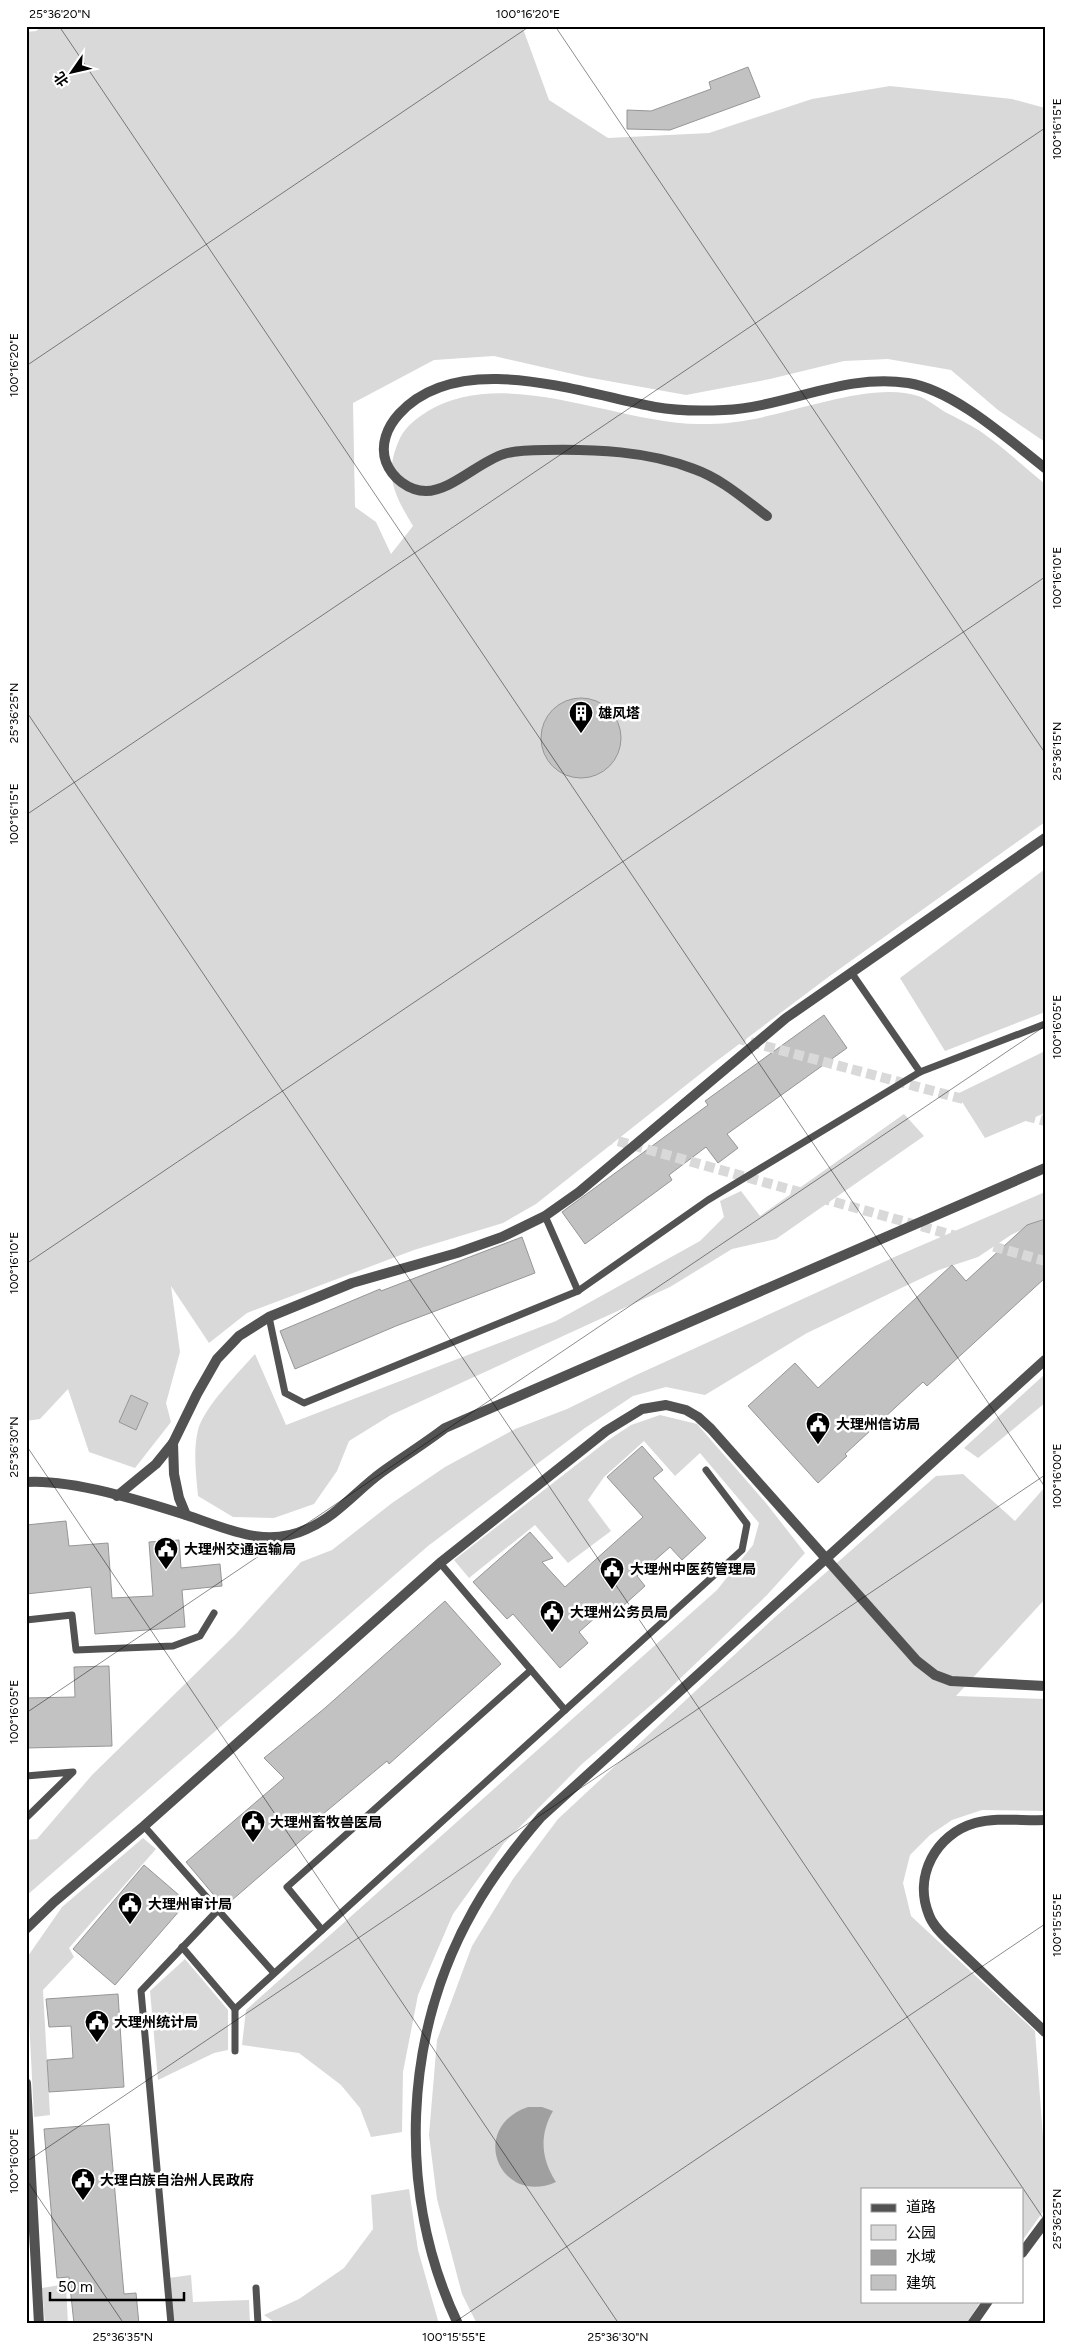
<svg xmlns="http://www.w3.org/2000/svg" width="1071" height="2350" viewBox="0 0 1071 2350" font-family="Figtree,'Noto Sans SC',sans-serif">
<rect width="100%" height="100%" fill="#fff"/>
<g fill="#d9d9d9">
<path d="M43,26H522L549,100L608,138L709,133L812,99L890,86L1012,99L1045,108V442L998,410L951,370L888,359L844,361L770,379L686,395L586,377L494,356L434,360L353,403L355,507L376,522L391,554L413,526C394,494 383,475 400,438C406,426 417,418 428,411C505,365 615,423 699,424C711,424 723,424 735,422C785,417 870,380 918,396C927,399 937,407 945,412C957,418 969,424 980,431C1003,447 1023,466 1045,484V822L827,978L714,1063L536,1204L503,1223L414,1250L247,1313L209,1343L171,1286L180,1352L166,1403L171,1422L135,1468L89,1452L68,1389L40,1419L26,1421V32L36,31Z"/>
<path d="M1045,869V1012L945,1051L900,978Z"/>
<path d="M1045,1051V1113L985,1138L957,1094Z"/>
<path d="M904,1114L924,1136L776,1239L732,1249L670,1287L391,1415L349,1441L337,1471L314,1504L274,1518L233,1517L198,1496C196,1474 193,1451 198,1430C204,1407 239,1372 255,1354L286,1425L556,1321L700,1241L724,1217L720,1201L741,1191L760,1216Z"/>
<path d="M1045,1192V1218L1011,1235L978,1257L939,1270L807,1333L705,1395L666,1387L633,1396L585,1428L428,1546L26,1896V1840L37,1839L92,1775L235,1635L301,1562L332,1550L392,1503L445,1467L515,1429L567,1409L634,1376L899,1255Z"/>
<path d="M1045,1374V1403L978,1458L964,1448Z"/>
<path d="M660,1415L697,1424L766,1503L805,1553L767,1595L664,1694L582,1764L504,1843L453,1914L418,1995L403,2072L402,2132L371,2137L360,2108L341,2085L299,2053L242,2045L246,2010L717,1590L753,1545L759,1523L700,1453L675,1476L644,1441L604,1477L588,1500L611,1531L568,1563L535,1525L469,1578L454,1560L607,1441L631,1425Z"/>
<path d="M963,1474L1015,1521L1045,1487V1599L956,1696L1045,1699V1811L982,1810L952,1820L930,1835L910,1855L903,1883L911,1916L1035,2031L1045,2163V2209L1022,2241V2189H862V2301H981L966,2324H477L462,2294L437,2199L429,2135L437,2040L472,1946L513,1879L558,1819L774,1618L936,1476Z"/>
<path d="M143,1838L156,1849L69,1948L74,1957L43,1990L50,2115L34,2117L26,1959L62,1907Z"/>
<path d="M185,1959L228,2010V2050L214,2053L158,2080L150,1991Z"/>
<path d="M409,2189L418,2250L439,2324H277L264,2315L299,2299L344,2268L373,2229L371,2195Z"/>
<path d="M191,2275L193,2302L249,2300L250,2324H174L168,2278Z"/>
<path d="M66,2284L68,2324H45L42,2288Z"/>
</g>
<path fill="#a0a0a0" d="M528,2107H542L553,2111C539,2135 541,2159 556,2182C500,2207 467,2128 528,2107Z"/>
<g fill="#c2c2c2" stroke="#969696">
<path d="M748,67L760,97L670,130L627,129V110L651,111L711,89L709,82Z"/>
<circle cx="581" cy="738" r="40"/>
<path d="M824,1015L847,1048L727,1134L738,1148L718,1163L706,1147L669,1175L672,1180L585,1244L562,1212L708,1105L705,1101Z"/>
<path d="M1045,1219V1278L927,1386L923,1382L845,1454L847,1456L818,1483L748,1406L795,1363L818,1388L952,1265L966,1281L1027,1225Z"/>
<path d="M522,1237L535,1273L396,1326L295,1369L280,1331L380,1289L381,1291Z"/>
<path d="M131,1395L148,1403L136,1430L119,1422Z"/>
<path d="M642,1446L663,1470L653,1478L706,1538L682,1560L670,1547L637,1576L645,1586L613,1615L606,1608L579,1632L588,1643L560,1668L513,1614L507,1619L473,1582L530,1532L553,1558L542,1562L565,1587L643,1517L607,1477Z"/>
<path d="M66,1521L69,1546L108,1543L112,1598L153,1596L149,1542L179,1540L181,1568L220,1564L222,1586L182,1590L185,1627L95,1634L91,1587L26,1594V1525Z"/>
<path d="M445,1601L501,1664L389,1764L387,1761L317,1819L320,1824L224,1907L186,1862L284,1778L264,1758L325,1708Z"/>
<path d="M109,1666L112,1746L26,1748V1698L75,1697L74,1667Z"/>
<path d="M144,1865L187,1902L115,1985L73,1949Z"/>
<path d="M118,1994L124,2087L49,2092L47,2060L73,2058L71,2026L49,2027L46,1999Z"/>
<path d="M109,2124L124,2294L136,2293L139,2324H74L69,2277L57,2278L44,2129Z"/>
</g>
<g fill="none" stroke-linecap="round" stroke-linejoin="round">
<g stroke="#d9d9d9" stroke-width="10" stroke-dasharray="10 5" stroke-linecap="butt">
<path d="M26,848L1045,1121"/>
<path d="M26,975L1045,1261"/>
</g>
<g stroke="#525252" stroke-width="7">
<path d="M851,972L920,1072"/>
<path d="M545,1216L578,1291"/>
<path d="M269,1317L285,1393L304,1403L578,1291L708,1200L920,1072L1045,1024"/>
<path d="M440,1563L565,1710"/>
<path d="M26,1620L72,1615L76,1650L173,1646L200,1636L214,1613"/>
<path d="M26,1776L73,1772L26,1818"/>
<path d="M144,1826L218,1910L141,1991L171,2324"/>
<path d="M218,1910L274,1973"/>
<path d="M322,1930L287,1887L531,1670"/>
<path d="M182,1947L235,2009"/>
<path d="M235,2051V2009L742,1550L747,1524L706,1470"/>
<path d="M256,2288L258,2324"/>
</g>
<g stroke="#525252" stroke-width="10">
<path d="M767,516C744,499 722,479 694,469C648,451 594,449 545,450C532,450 517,450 504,454C480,461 451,491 426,491C409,491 392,478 386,462C380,445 387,427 399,414C459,348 580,393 655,407C677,411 702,411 724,410C787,407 844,373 908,383C954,390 1009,440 1045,468"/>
<path d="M26,1482C72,1479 142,1501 186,1515C226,1528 265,1549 307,1529C337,1516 356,1491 382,1472C403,1457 424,1444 445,1428L1045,1168"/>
<path d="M117,1496L156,1464L173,1443"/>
<path d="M186,1515L179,1498L174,1474L173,1443L197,1394L217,1359L239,1336L269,1317L352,1283L457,1253L502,1237L545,1216L579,1192L786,1018L1045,838"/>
</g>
<g stroke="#525252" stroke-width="10">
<path d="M1045,1820C1023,1821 996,1817 975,1823C936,1834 913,1876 929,1915C932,1924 940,1932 947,1939L1045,2032"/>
<path d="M26,1929L54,1902L144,1826L440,1563L606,1431L642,1409L666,1405L686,1410L698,1417L711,1429L917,1661L935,1675L951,1681L1045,1686"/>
<path d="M26,2083L39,2324"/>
<path d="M1022,2253L1045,2222"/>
<path d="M458,2324C396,2194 403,2033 474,1909C493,1875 516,1846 541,1817L1045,1360"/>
<path d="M972,2324L988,2301"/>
</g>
</g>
<path fill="none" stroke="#000" stroke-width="1" stroke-opacity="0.45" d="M59,26L1045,1487M555,26L1045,753M26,366L530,26M26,711L1045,2221M26,815L1045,128M26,1264L1045,577M26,1445L619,2324M26,1713L1045,1026M26,2162L1045,1475M26,2179L124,2324M452,2324L1045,1924"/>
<defs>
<symbol id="building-pin" viewBox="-11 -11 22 30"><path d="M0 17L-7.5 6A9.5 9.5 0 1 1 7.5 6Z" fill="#000" stroke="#fff"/><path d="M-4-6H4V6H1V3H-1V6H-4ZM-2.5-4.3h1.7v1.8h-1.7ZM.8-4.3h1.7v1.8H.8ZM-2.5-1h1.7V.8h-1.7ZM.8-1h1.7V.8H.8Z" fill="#fff"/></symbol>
<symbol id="civic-pin" viewBox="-11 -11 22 30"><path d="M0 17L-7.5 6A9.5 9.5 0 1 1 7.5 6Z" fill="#000" stroke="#fff"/><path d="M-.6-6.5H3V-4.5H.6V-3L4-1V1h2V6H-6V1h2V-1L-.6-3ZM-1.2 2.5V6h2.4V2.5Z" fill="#fff"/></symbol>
</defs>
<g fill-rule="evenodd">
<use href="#building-pin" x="567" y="699" width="28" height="38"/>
<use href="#civic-pin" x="804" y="1410" width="28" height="38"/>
<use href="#civic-pin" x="152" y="1535" width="28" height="38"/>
<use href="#civic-pin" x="598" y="1555" width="28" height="38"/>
<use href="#civic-pin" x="538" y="1598" width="28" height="38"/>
<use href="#civic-pin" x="239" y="1808" width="28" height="38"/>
<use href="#civic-pin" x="116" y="1890" width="28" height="38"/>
<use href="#civic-pin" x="83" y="2008" width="28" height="38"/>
<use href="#civic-pin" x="69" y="2166" width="28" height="38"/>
</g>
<g text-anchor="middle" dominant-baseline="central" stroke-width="5" stroke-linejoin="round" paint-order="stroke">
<g font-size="14" font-weight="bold" fill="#000" stroke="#fff" text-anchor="start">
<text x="598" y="713">雄风塔</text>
<text x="836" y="1424">大理州信访局</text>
<text x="184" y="1549">大理州交通运输局</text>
<text x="630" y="1569">大理州中医药管理局</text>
<text x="570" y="1612">大理州公务员局</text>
<text x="270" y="1822">大理州畜牧兽医局</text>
<text x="148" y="1904">大理州审计局</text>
<text x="114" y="2022">大理州统计局</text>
<text x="100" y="2180">大理白族自治州人民政府</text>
</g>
</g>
<rect width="1071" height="2350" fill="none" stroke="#ffffff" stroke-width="55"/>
<rect x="861" y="2188" width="162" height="115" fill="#ffffff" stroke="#999999"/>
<rect x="871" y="2204" width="25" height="8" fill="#525252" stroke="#999999"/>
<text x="906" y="2212" font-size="15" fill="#000000">道路</text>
<rect x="871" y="2225" width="25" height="15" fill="#d9d9d9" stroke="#999999"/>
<text x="906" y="2238" font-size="15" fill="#000000">公园</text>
<rect x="871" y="2250" width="25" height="15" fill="#a0a0a0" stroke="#999999"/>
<text x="906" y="2262" font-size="15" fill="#000000">水域</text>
<rect x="871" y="2275" width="25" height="15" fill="#c2c2c2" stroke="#999999"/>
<text x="906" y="2288" font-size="15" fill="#000000">建筑</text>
<g transform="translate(72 72) rotate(236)" stroke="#ffffff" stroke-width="4" paint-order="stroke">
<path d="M0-4L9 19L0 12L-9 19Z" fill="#000000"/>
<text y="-8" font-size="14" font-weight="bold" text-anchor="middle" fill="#000000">北</text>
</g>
<path d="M50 2292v8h134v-8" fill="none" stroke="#000000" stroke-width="2.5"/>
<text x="58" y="2292" font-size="15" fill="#000000" stroke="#ffffff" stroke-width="4" paint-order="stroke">50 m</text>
<rect x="28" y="28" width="1016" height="2294" fill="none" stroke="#000" stroke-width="2"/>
<g font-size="12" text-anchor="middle" fill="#000">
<text x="60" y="18">25°36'20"N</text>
<text x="528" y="18">100°16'20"E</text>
<text transform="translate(1057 129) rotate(-90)" y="4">100°16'15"E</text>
<text transform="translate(14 365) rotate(-90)" y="4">100°16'20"E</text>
<text transform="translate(1057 578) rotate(-90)" y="4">100°16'10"E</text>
<text transform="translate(14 713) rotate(-90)" y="4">25°36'25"N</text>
<text transform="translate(1057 751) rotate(-90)" y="4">25°36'15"N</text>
<text transform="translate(14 814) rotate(-90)" y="4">100°16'15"E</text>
<text transform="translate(1057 1027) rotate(-90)" y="4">100°16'05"E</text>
<text transform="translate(14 1263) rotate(-90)" y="4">100°16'10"E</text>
<text transform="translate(14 1447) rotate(-90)" y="4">25°36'30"N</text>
<text transform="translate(1057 1476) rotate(-90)" y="4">100°16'00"E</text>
<text transform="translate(14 1712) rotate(-90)" y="4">100°16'05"E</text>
<text transform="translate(1057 1925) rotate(-90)" y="4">100°15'55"E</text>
<text transform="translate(14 2161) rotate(-90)" y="4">100°16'00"E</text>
<text transform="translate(1057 2219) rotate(-90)" y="4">25°36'25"N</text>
<text x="123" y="2341">25°36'35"N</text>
<text x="454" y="2341">100°15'55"E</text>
<text x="618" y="2341">25°36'30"N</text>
</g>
</svg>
